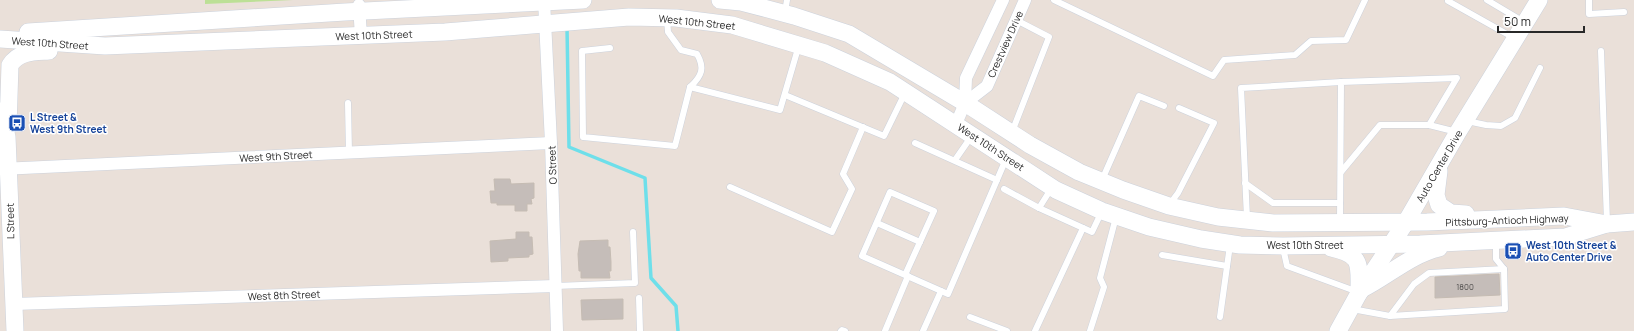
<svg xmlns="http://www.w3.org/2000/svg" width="1634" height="331" viewBox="0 0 1634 331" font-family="Manrope,sans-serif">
<rect width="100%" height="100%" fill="#eae0d9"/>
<path fill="#bce096" d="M205,0H293L205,4Z"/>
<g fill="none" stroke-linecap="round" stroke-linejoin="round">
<path stroke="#6edfea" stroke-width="3.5" d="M567,27L569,147L645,178L651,278L676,306L678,331"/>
</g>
<g fill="#c5bdb9" stroke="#c5bcb3">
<path d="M494,179H510L511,184L534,183V198L531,199L532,204H527V211H515V205H497V203H491L490,191H495Z"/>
<path d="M516,232H529V237H532L533,254L529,255V257L508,258V261L491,262L490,241L516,239Z"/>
<path d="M608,240V247H610L611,262V271H609L610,278H581V271H579L578,254L580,241Z"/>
<path d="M1499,274L1500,295L1435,298V277Z"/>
<path d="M623,299V319L582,320L581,300Z"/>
</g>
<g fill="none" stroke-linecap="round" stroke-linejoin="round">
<defs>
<g id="lane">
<path d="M1054,0L1213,76L1224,60L1295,55L1311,41L1346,40L1365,0"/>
<path d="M1487,0L1524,22"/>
<path d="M1589,0V14L1624,12"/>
<path d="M1448,1L1514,38"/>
<path d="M785,12L787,0"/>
<path d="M667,19L668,32L681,50L697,54C705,68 702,76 690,87"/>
<path d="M610,48L582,51L583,137L675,146L690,87L780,110L799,45"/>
<path d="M1601,51L1607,222"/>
<path d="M785,95L884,136L905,93"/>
<path d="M348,103L349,153"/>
<path d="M1467,121L1486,125L1501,126L1515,118L1540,68"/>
<path d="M1012,132L1049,37L1016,20"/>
<path d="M915,143L997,180"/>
<path d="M955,160L971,137"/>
<path d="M1341,172L1380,125H1429L1457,132"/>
<path d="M1102,180L1139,96L1164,106"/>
<path d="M1245,183L1273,203H1340"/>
<path d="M730,187L832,232L852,189L843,174L863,127"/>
<path d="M1004,189L1039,208L1051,189"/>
<path d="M1169,205L1178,193L1214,123L1179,108"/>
<path d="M1039,208L1092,232L1102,211"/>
<path d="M1247,218L1241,88L1341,82"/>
<path d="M1340,221L1341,82L1457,78L1429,125"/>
<path d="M877,223L920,242"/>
<path d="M1283,248L1287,266L1358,292"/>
<path d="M1162,255L1227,266"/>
<path d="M905,275L862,256L890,192L934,211L905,275L948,294L1006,159"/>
<path d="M555,286L635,283L633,232"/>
<path d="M639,298L640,331"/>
<path d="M1352,309L1390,316L1505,309L1504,269L1496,259V241"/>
<path d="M1390,316L1414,284L1429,273L1504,269"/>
<path d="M970,317L1007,331"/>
<path d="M1220,317L1230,245"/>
<path d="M841,331L842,330L845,331"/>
<path d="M885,331L908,276"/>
<path d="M923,331L941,291"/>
<path d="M1035,331L1083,228"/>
<path d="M1090,331L1104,287L1100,278L1116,217"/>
</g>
<g id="street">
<path d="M544,0L551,143L557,331"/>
<path d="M359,5L361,36"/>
<path d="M965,103L987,86L1025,0"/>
<path d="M956,124L965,103L966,78L1003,0"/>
<path d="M1,169L551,143"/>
<path d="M14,304L555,286"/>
</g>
<g id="secondary">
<path d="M720,0L741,2L794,16L849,34L965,103L1030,145L1079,172L1123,190L1169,206L1218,217L1273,223L1427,222L1564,216L1607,224L1634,222"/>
<path d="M28,32L345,12L583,0"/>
<path d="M0,39L105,46L445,32L629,17L676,18L732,25L825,53L890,82L1056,190L1102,211L1149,227L1201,239L1240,245L1283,246L1420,244L1565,237L1607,224"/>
<path d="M0,111L7,137L15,331"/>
<path d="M8,127L10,65C19,51 34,52 49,51"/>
<path d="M1439,171L1436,195L1439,205L1451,213L1466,214"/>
<path d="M1331,248C1363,255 1359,264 1359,293"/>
<path d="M1362,289C1388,276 1410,255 1439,248"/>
<path d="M1338,331L1359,293L1406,222L1458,132L1539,0"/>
</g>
</defs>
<use href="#lane" stroke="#ccd2dc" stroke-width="7"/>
<use href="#street" stroke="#ccd2dc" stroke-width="13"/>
<use href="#secondary" stroke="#ccd2dc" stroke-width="18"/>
<use href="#lane" stroke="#fff" stroke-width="6"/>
<use href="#street" stroke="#fff" stroke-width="12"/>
<use href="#secondary" stroke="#fff" stroke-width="17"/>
</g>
<defs>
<symbol id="bus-square" viewBox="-11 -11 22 22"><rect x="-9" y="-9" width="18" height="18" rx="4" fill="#1a4fb4" stroke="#fff"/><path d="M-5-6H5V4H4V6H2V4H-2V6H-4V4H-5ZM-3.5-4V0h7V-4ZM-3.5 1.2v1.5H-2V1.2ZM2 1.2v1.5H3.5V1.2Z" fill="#fff"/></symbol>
</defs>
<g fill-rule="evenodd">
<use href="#bus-square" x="7" y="113" width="20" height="20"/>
<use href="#bus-square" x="1503" y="241" width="20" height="20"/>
</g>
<g text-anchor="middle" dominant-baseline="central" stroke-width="3" stroke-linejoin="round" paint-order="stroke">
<g font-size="8" fill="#4f4d4c">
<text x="1465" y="286">1800</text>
</g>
<g font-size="10" fill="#282828" stroke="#fff">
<text transform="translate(697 22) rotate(6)">West 10th Street</text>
<text transform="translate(374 35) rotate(-2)">West 10th Street</text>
<text transform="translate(50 43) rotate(4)">West 10th Street</text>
<text transform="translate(1005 44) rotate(-66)">Crestview Drive</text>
<text transform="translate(991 147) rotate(33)">West 10th Street</text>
<text transform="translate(276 156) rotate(-3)">West 9th Street</text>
<text transform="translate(552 165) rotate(-92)">O Street</text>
<text transform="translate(1439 166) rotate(-60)">Auto Center Drive</text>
<text transform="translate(1507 220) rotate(-2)">Pittsburg-Antioch Highway</text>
<text transform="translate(10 221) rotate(-91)">L Street</text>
<text x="1305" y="245">West 10th Street</text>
<text transform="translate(284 295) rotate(-2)">West 8th Street</text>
</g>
<g font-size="10" font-weight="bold" fill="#164399" stroke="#fff" text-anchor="start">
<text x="30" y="117">L Street &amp;<tspan x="30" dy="12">West 9th Street</tspan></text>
<text x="1526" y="245">West 10th Street &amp;<tspan x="1526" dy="12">Auto Center Drive</tspan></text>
</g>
</g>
<path d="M1498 26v6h86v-6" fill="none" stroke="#282828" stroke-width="2"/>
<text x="1504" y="26" font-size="12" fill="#282828" stroke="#ffffff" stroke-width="3" paint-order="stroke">50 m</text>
</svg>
